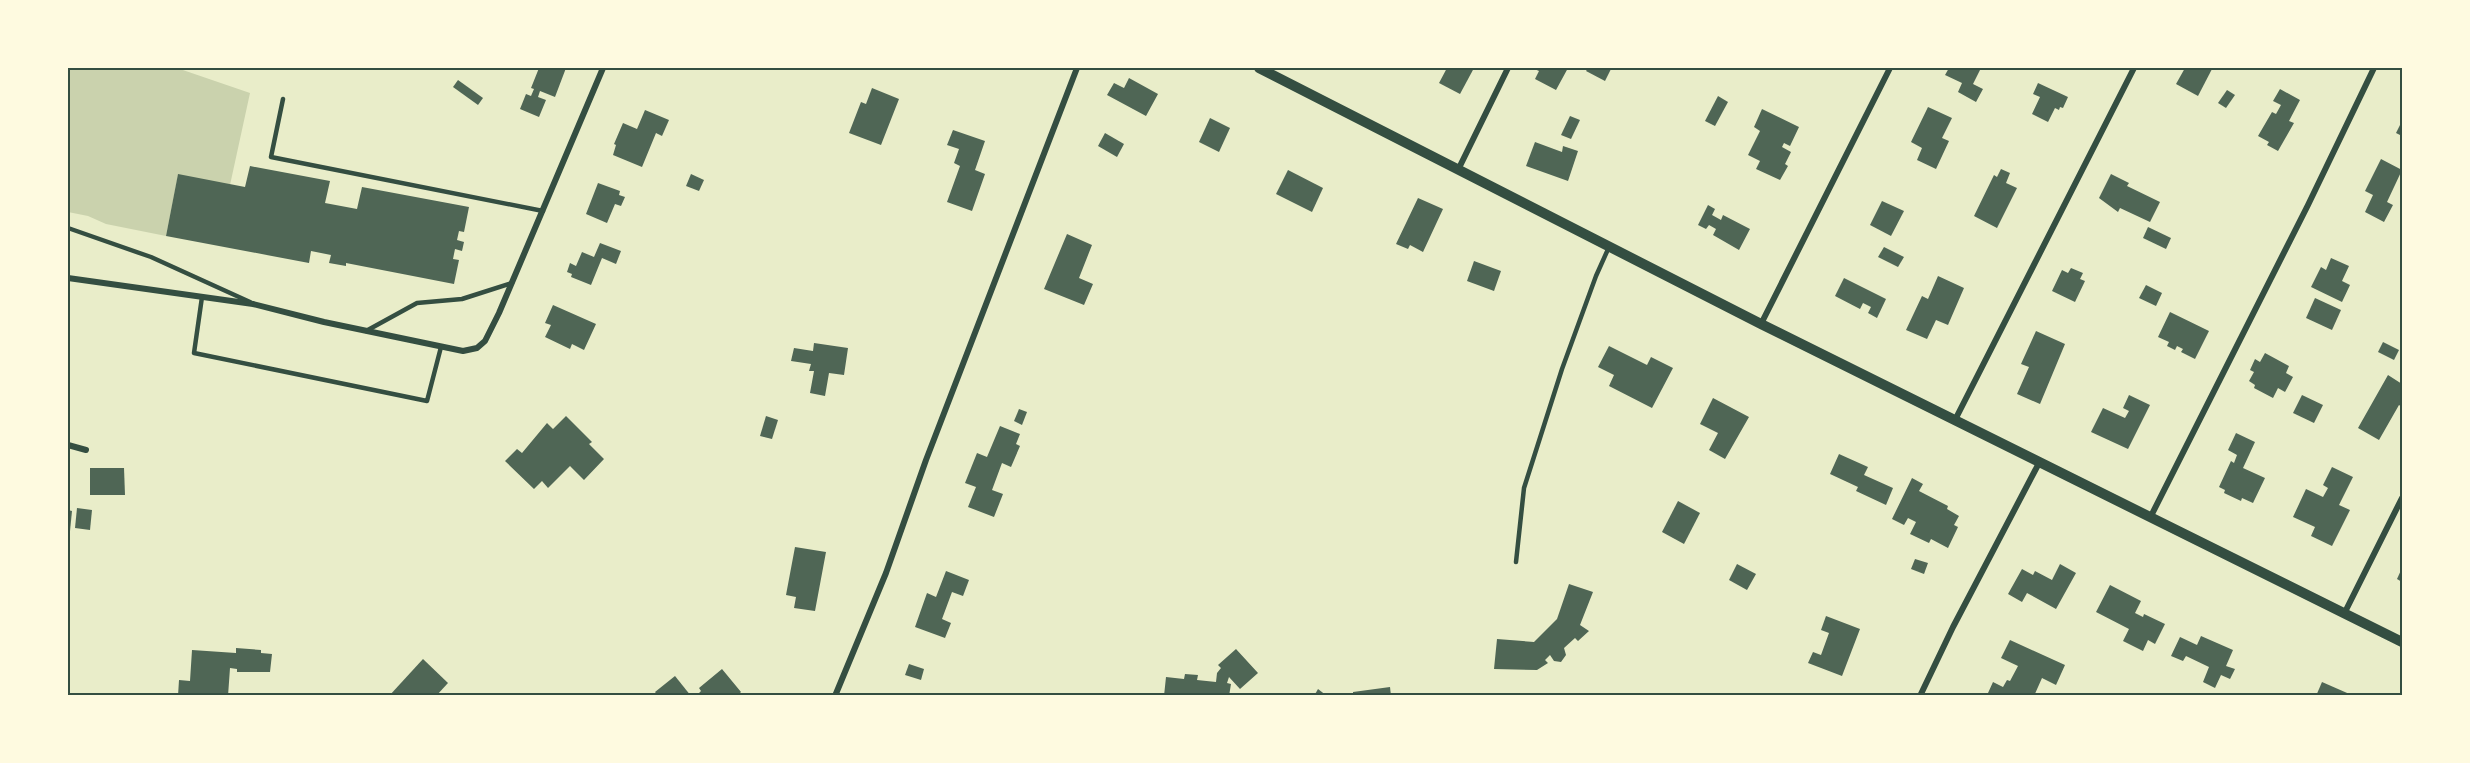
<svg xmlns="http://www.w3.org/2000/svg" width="2470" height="763" viewBox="0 0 2470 763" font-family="Bitter,serif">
<rect width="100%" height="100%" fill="#e9edc9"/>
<path fill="#cad2ad" d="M68,68H177L250,93L230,185L178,175L166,236L106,224L88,216L68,212Z"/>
<g fill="#4f6655">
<path d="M539,68H566L555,97L540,91L538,97L546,100L539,117L520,109L526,94L531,96L534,89L531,88Z"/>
<path d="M1447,68H1474L1460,94L1439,83Z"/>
<path d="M1532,68H1568L1556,90L1535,79L1539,71Z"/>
<path d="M1588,68H1608L1611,69L1605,81L1586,71Z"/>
<path d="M1949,68H1981L1973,84L1983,89L1976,102L1958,92L1962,83L1945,75Z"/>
<path d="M2185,68L2212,69L2198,96L2176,84Z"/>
<path d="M1129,78L1158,94L1146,116L1107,95L1114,83L1124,88Z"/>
<path d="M458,80L483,98L478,105L453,87Z"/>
<path d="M2038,83L2068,97L2063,108L2060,107L2059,110L2055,108L2048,122L2032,114L2040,97L2033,94Z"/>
<path d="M872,88L899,99L881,145L849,133L861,102L866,104Z"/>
<path d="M2280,89L2300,100L2289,121L2294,123L2278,151L2267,145L2269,142L2258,136L2272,112L2276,114L2281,105L2273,101Z"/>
<path d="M2227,90L2235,95L2226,108L2218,103Z"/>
<path d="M1718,96L1728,102L1715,126L1705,121Z"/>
<path d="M1928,107L1952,118L1942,138L1949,141L1936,169L1917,160L1922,148L1911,142Z"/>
<path d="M1762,109L1799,127L1790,146L1784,143L1782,147L1791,152L1785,164L1788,166L1780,180L1756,169L1760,161L1748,155L1760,131L1754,127Z"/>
<path d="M645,110L669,120L662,136L656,133L642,167L613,155L616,145L614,144L623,123L637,129Z"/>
<path d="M1570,116L1580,120L1571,139L1561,135Z"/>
<path d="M1210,118L1230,128L1219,152L1199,142Z"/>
<path d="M2402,121V136L2396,133Z"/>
<path d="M953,130L985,141L975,170L985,174L972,211L947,202L960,166L954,163L959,149L947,145Z"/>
<path d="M1105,133L1124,144L1117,157L1098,146Z"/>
<path d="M1535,142L1562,152L1563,146L1578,151L1568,181L1526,166Z"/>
<path d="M2381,159L2402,170L2387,202L2393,205L2384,222L2365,212L2373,195L2365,191Z"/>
<path d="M250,166L330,181L325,203L357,209L362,187L469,207L464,232L459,231L457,240L464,242L462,251L455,249L453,259L459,260L454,284L346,263V266L329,263L331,255L311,251L309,263L166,236L178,174L245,187Z"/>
<path d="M2001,169L2010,173L2006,183L2017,188L1997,228L1974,216L1994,175L1997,177Z"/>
<path d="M1288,170L1323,188L1312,212L1276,194Z"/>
<path d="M691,174L704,180L699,191L686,186Z"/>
<path d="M2111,174L2129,183L2127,186L2160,202L2150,222L2120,208L2118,212L2099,198Z"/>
<path d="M598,183L620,191L619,195L625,197L621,206L615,204L607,223L586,214Z"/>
<path d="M1418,198L1443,209L1423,252L1410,245L1408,249L1396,244Z"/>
<path d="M1882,201L1904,211L1891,236L1870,225Z"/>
<path d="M1708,205L1715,209L1712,215L1721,220L1723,215L1750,229L1739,250L1713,235L1716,229L1709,225L1706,229L1698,225Z"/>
<path d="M2148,227L2171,238L2166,249L2143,238Z"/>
<path d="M1067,234L1092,245L1079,278L1093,284L1084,305L1044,289Z"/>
<path d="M600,243L621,251L616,264L602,258L591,285L571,277L572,274L567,272L570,263L576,266L582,252L594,257Z"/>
<path d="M1884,247L1904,257L1898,267L1878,257Z"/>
<path d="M2331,258L2349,266L2342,281L2350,285L2342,302L2311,287L2321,267L2326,270Z"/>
<path d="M1474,261L1501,271L1494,291L1467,281Z"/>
<path d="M2071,268L2083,273L2080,279L2085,281L2075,302L2052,291L2062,270L2068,273Z"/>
<path d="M1938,276L1964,288L1948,325L1936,320L1927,339L1906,330L1922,296L1928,299Z"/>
<path d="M1844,278L1886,299L1877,318L1868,313L1871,307L1863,303L1860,309L1835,296Z"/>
<path d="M2146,285L2162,293L2156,306L2139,298Z"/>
<path d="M2315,298L2341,310L2332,330L2306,318Z"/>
<path d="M553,305L596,324L584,350L572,344L570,349L545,337L551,325L545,323Z"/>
<path d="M2170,312L2209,331L2195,359L2181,352L2183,349L2177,346L2175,350L2167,346L2169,342L2158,337Z"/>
<path d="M2036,331L2065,344L2040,404L2017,394L2029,367L2021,364Z"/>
<path d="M2383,342L2399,350L2394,360L2378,352Z"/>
<path d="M814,343L848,348L844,375L829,373L825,396L810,393L814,371H809L811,364L791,361L794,348L813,351Z"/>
<path d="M1609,346L1647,365L1651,357L1673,368L1652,408L1609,386L1614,375L1598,367Z"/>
<path d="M2265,353L2289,366L2286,373L2293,377L2285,392L2278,388L2273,398L2254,388L2255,385L2249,381L2254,372L2250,370L2255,359L2260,362Z"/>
<path d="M2388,375L2402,384V407L2399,405L2379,440L2358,428Z"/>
<path d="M2129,395L2150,405L2128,449L2091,432L2103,408L2125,418L2129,411L2123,408Z"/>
<path d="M2302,395L2323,405L2314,423L2293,413Z"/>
<path d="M1713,398L1749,417L1725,459L1709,450L1718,433L1700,424Z"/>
<path d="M1019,409L1027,412L1022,425L1014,421Z"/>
<path d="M566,416L592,442L589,444L604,459L584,480L570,466L548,488L542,481L534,489L505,461L517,449L522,453L547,423L553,429Z"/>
<path d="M766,416L778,420L772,439L760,436Z"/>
<path d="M1000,426L1020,434L1016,444L1020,446L1011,467L1002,463L992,490L1003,494L994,517L968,507L976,487L965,483L977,453L987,457Z"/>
<path d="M2236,433L2255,442L2243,468L2265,478L2253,503L2242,498L2241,501L2224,493L2225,490L2219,487L2231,461L2234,463L2237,455L2228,450Z"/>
<path d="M1839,454L1868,467L1864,475L1893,488L1886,505L1856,491L1858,487L1830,474Z"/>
<path d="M2332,467L2353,477L2339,505L2350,510L2332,546L2311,536L2315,527L2293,517L2306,489L2323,497L2328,488L2323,485Z"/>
<path d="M90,468H124L125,495H90Z"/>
<path d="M1912,478L1923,484L1919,491L1948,506L1947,509L1959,516L1954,525L1958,527L1948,548L1931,539L1929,543L1910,534L1916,522L1908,518L1904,525L1892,519Z"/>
<path d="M1678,501L1700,513L1684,544L1662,532Z"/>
<path d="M77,508L92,510L90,530L75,528Z"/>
<path d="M68,510L72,511L70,531L68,530Z"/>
<path d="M795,547L826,552L815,611L794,608L796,597L786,595Z"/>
<path d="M1915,559L1928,563L1924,574L1911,569Z"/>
<path d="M1737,564L1756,574L1747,590L1729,580Z"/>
<path d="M2060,564L2076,573L2056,609L2027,593L2022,602L2008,594L2022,569L2033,575L2035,571L2052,580Z"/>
<path d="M2402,568V582L2397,579Z"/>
<path d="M946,571L969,580L963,596L952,592L942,619L951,623L945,638L915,627L927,593L936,597Z"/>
<path d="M1569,584L1593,592L1580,625L1589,631L1578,641L1575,638L1564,648L1566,655L1561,662L1554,661L1550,655L1545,660L1548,663L1537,670L1494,669L1497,639L1534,642L1557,619Z"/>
<path d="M2110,585L2141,601L2135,613L2143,617L2144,614L2165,624L2155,644L2148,640L2143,651L2123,641L2129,629L2096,612Z"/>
<path d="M1826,616L1860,629L1842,676L1808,663L1813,652L1821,655L1829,633L1821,630Z"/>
<path d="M2201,636L2233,650L2226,666L2235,669L2230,679L2221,675L2215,688L2203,682L2209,667L2186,656L2183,661L2171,656L2180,637L2197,645Z"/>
<path d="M2010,640L2065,665L2056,685L2042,678L2034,696H1995L1988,693L1993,682L2003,687L2007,680L2010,681L2018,666L2001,658Z"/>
<path d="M236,648L261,650V653L272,654L270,672H237V669L230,668L228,696H178L179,680L190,681L192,650L236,653Z"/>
<path d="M1236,649L1258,673L1240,689L1229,677L1227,683L1231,684L1229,696H1164L1166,677L1184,679L1185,674L1198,675L1197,680L1216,682L1217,673L1221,668L1218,665Z"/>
<path d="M423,659L448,683L436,696H389Z"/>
<path d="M909,664L924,669L921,680L905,675Z"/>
<path d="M722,669L741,692L737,696H696L701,691L699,688Z"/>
<path d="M675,676L691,696H658L655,692Z"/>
<path d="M2322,682L2354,696H2316Z"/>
<path d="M1390,687L1391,696H1353V692Z"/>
<path d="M1318,689L1327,696H1314Z"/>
</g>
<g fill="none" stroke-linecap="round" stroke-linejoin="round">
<g stroke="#344e41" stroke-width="4.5">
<path d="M283,99L271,157L543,211"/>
<path d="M68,228L151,257L250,302"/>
<path d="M202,297L194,353L427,401L441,347"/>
<path d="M366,331L417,303L462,299L512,283"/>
<path d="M1516,562L1524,488L1562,369L1596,276L1609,247"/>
</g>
<g stroke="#344e41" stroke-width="6">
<path d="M1458,170L1508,68"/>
<path d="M68,278L253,304L324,322L463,351L477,348L485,341L499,313L603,68"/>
<path d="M1761,324L1890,68"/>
<path d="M1955,420L2134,68"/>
<path d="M68,445L86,450"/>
<path d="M2150,518L2308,205L2374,68"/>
<path d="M2344,614L2402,498"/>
<path d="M835,696L886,573L926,460L1077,68"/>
<path d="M1920,696L1953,627L2039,463"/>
</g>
<path stroke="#344e41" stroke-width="10" d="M1259,68L1761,324L2402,642"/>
</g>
<rect width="2470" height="763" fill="none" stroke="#fefae0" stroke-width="138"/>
<rect x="69" y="69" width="2332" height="625" fill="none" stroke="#344e41" stroke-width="2"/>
</svg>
